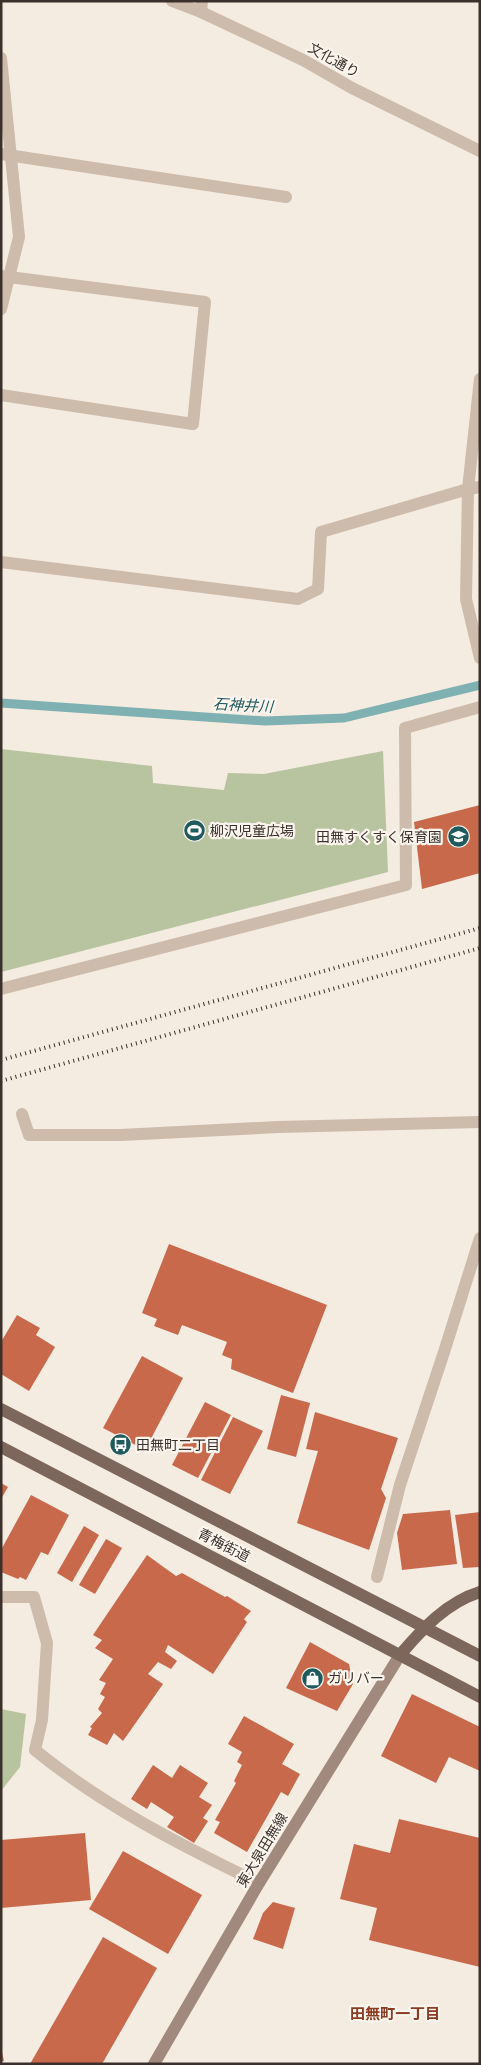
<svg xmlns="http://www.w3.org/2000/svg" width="481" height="2065" viewBox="0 0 481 2065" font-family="Arial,'Noto Sans JP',sans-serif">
<rect width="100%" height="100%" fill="#f4ebe1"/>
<g fill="#b8c4a0">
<path d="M1,749L152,766L153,783L224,790L228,773L264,774L383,751L388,872L1,972Z"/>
<path d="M1,1709L26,1714L20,1767L1,1791Z"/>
</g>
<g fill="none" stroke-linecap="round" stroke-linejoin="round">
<path stroke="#7fb0b2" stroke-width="9" d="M1,703L265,721L344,718L480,685"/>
</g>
<g fill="#c8694b">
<path d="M480,805V873L422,889L414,822Z"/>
<path d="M169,1244L327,1305L293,1393L231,1369L232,1359L222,1355L227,1342L182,1325L178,1335L154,1326L157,1319L142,1313Z"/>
<path d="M17,1315L40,1328L36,1335L55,1347L29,1391L1,1374V1342Z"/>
<path d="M142,1356L183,1378L145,1450L103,1428Z"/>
<path d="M281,1395L310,1403L296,1457L267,1449Z"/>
<path d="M205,1402L231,1415L198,1478L172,1465Z"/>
<path d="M315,1412L398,1438L381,1489L386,1498L369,1550L297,1523L318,1451L306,1449Z"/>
<path d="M233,1417L263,1431L230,1494L201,1480Z"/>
<path d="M1,1483L8,1487L1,1499Z"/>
<path d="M31,1495L69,1515L48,1555L41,1552L26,1580L20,1577L18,1579L1,1572V1550Z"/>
<path d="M450,1510L457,1564L402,1570L397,1533L403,1514Z"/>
<path d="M480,1512V1567L463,1568L455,1515Z"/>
<path d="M84,1526L99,1535L72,1582L57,1573Z"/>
<path d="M106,1539L122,1548L95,1594L79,1585Z"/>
<path d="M147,1555L176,1576L182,1573L225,1597L227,1596L251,1611L244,1619L247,1622L213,1674L168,1645L165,1652L177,1661L171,1669L158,1662L148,1674L163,1684L123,1741L114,1733L107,1745L88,1735L92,1728L90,1727L102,1713L98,1709L105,1697L100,1694L106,1683L99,1680L113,1659L95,1648L102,1640L93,1635Z"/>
<path d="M310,1642L349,1664L353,1684L337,1711L286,1688Z"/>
<path d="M412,1694L480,1727V1771L449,1757L436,1783L381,1756Z"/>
<path d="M244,1716L294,1744L282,1764L300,1774L288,1796L281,1792L247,1852L214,1833L220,1822L215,1820L236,1783L234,1781L242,1765L237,1762L242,1752L228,1744Z"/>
<path d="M153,1765L172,1778L180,1765L208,1783L199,1797L212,1805L203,1818L208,1821L194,1843L167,1827L174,1817L151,1802L147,1809L131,1799Z"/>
<path d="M399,1819L480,1838V1967L369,1940L377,1908L340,1899L354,1844L390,1853Z"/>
<path d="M85,1833L91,1900L1,1908V1840Z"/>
<path d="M123,1851L202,1895L168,1954L89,1909Z"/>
<path d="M273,1902L295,1908L283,1949L253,1939L263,1913Z"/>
<path d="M103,1937L157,1968L102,2064H30Z"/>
<path d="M1,2048L4,2061H1Z"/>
</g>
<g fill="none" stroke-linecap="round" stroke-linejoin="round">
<g stroke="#cdbbac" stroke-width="12">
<path d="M201,12L202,1"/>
<path d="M1,989L406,885L405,728L480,707"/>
<path d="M377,1577L400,1485L445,1349L480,1238"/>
<path d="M1,1597H34L47,1643L42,1720L35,1750C102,1805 182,1846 259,1883"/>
</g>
<g stroke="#cdbbac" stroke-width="12">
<path d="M172,1L201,12L303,60L352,88L480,151"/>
<path d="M1,58L19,237L1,309"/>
<path d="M1,154L286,197"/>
<path d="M1,276L205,302L193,424L1,395"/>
<path d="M480,379L468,489L466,599L480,658"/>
<path d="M1,562L298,599L318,589L321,532L468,489L480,487"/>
<path d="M22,1114L29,1135H121L278,1127L480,1122"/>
</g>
<path stroke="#a18a7d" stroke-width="12" d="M154,2064L259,1883L400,1655"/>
<g stroke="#7d675c" stroke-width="12">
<path d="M1,1409L480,1656"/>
<path d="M1,1447L480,1697"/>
<path d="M400,1655C422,1629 447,1602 480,1592"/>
</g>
<g stroke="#3b302b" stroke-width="4" stroke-dasharray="1 4" stroke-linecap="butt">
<path d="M1,1060L480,928"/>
<path d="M1,1081L480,948"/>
</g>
</g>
<defs>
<symbol id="stadium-disc" viewBox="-11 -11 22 22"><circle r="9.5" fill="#1f5a5e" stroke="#fbf5ee"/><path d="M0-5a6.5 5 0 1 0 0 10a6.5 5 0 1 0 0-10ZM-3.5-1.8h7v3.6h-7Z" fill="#fff"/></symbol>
<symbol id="school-disc" viewBox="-11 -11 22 22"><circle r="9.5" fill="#1f5a5e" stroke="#fbf5ee"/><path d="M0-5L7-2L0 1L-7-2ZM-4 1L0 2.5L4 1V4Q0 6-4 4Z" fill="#fff"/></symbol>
<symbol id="bus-disc" viewBox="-11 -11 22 22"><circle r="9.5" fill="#1f5a5e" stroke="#fbf5ee"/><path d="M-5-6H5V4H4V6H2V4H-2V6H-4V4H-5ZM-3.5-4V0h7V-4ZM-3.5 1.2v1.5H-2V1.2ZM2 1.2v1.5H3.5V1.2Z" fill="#fff"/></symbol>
<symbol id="shop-disc" viewBox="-11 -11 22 22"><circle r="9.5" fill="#1f5a5e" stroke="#fbf5ee"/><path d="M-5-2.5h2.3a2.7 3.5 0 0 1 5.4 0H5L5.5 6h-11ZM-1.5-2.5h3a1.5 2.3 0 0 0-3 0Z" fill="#fff"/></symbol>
</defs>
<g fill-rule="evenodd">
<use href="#stadium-disc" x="182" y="818" width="25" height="25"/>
<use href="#school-disc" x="446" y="824" width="25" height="25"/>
<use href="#bus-disc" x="108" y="1432" width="25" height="25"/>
<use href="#shop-disc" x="300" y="1666" width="25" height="25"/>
</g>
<g text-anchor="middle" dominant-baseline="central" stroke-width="4.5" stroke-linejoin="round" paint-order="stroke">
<g font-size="14" fill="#3b302b" stroke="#fbf5ee">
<text transform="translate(334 60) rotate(29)">文化通り</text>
<text transform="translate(224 1545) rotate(27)">青梅街道</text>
<text transform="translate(262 1850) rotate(-59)">東大泉田無線</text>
</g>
<g font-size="14" fill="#3b302b" stroke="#fbf5ee" text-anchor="start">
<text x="210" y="831">柳沢児童広場</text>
<text x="442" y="837" text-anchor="end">田無すくすく保育園</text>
<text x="136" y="1445">田無町二丁目</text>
<text x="328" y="1678">ガリバー</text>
</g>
<g font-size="15" font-style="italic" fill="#1f5a5e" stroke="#fbf5ee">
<text transform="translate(243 705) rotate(3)">石神井川</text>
</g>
<g font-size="15" font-weight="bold" fill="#8c3b22" stroke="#fbf5ee">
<text x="395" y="2013">田無町一丁目</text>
</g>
</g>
<rect width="481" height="2065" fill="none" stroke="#3b302b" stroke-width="5"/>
</svg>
